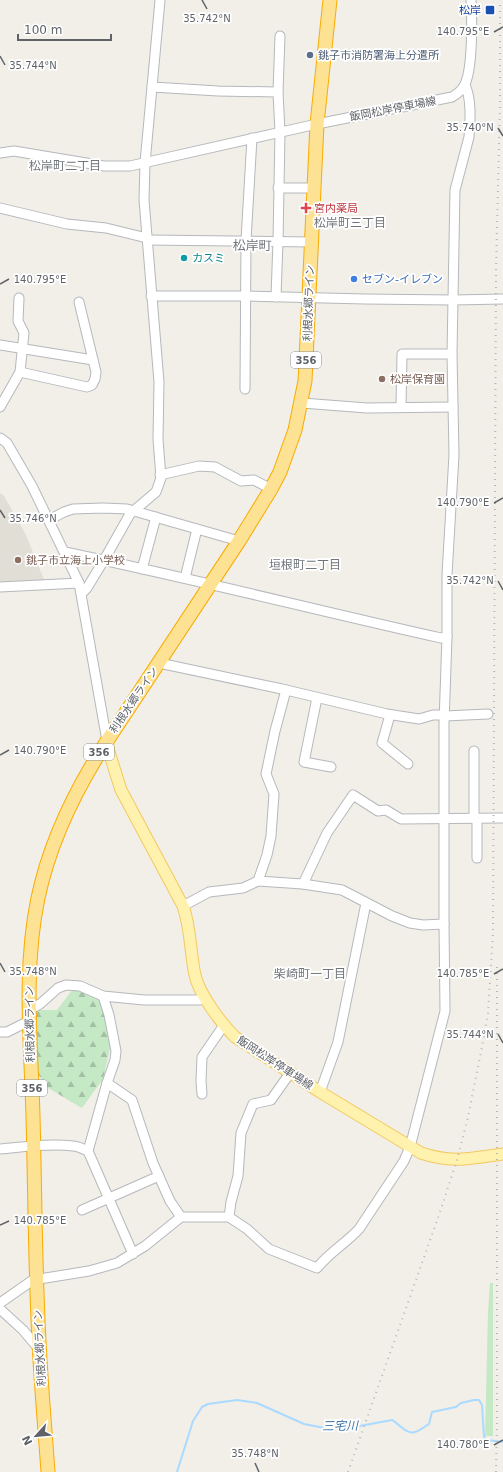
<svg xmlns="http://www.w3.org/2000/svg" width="503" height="1472" viewBox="0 0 503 1472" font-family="'DejaVu Sans','Noto Sans JP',sans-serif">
<defs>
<pattern id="forest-firs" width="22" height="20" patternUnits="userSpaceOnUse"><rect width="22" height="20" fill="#c5e8c5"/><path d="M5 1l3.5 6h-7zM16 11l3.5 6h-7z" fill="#a3c0a4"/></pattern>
</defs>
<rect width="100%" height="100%" fill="#f1efe8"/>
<path fill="#e1ded6" d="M0,493L4,496L25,533L45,582L0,584Z"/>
<path fill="#c5e8c5" d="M490,1283H493V1436H485L488,1312Z"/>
<path fill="url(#forest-firs)" d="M73,989L101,998L111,1044L103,1079L82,1108L48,1088L35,1070V1010H57Z"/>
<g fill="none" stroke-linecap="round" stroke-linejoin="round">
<path stroke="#aadaff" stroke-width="2" d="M177,1472L193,1421L202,1407L208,1404L237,1400L257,1403L304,1424L325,1428H349L392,1420C398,1423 407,1435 415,1432C420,1431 425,1426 429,1424L432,1412L456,1407L461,1403L474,1400H479L482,1405L484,1437L487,1440L503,1442"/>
<defs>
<g id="minor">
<path d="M152,87L218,91L278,92"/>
<path d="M0,153L14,151L104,166H130L317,124L452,97C457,94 461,91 464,86C473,71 472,19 471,0"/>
<path d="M278,188H314"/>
<path d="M0,208L67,224L106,228L147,238"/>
<path d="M147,240L311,242"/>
<path d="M151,296H245L365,299L453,300L503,299"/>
<path d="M276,297L278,241L280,132L278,92L280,36"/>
<path d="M0,345L93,360"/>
<path d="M20,372L87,387L92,385L95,379L96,372L79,302"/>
<path d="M245,389L246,240L252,138"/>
<path d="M302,403L367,408L453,407"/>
<path d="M0,407L20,372L24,333L18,321L19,298"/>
<path d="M401,407L402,354H452"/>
<path d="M0,438L7,443L32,486L79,583L107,741"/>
<path d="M160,475L199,466L215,467L241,481L254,480L271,489"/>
<path d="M49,520L64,512L73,509L103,508L127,509L239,541"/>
<path d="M65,552C191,578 315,610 441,638L447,637"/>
<path d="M142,569L156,517"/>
<path d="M185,578L197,529"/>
<path d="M0,587L79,583"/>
<path d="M82,593L87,588L104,560L130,514L156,492L161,478L158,439L159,382L144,200L145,163L160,0"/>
<path d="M159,663L282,689L387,714L419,719L433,715H445"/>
<path d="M317,698L304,762L331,767"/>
<path d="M390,715L382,743L408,764"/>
<path d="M445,716L488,714"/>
<path d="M474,751V818"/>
<path d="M477,858V818"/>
<path d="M258,881L267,855L271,836L274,794L266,774L275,731L286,690"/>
<path d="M303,884L327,833L353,795L378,811L386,810L401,819L502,818"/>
<path d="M183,906L209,892L243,888L258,881L303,884L342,890L392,916L410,923L423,925L444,924"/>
<path d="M103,996L109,1015L116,1051L115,1060L107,1083L88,1151L133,1254"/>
<path d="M29,1010L40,1004L58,988L66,985L80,986L103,996L144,1000H198L206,999"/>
<path d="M0,1032H7L29,1021"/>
<path d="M290,1073L271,1100L253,1104L241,1133L238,1176L231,1202L229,1217L247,1229L269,1249L317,1268C329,1253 346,1243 359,1229L404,1161L410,1147L445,1011L444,924V723L447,637V575L454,455L452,354L455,190L469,137C470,121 472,100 465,85"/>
<path d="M107,1083L132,1100L153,1163L170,1201L181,1217"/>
<path d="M320,1092L338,1042L366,903"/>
<path d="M202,1094L201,1081L202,1057L224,1025"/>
<path d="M0,1149C24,1147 49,1143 73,1146C78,1146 83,1149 88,1151"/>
<path d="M82,1210L159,1176"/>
<path d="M0,1303L33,1280L89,1271L117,1263L145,1246L181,1217H229"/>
<path d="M0,1309L23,1330L39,1349"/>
</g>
<path id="major" d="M107,741L109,752L121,790L183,906C191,928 190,952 195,975C199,994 221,1023 235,1037L320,1092L421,1153C454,1164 471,1158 503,1154"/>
<path id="highway" d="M48,1472C45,1428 41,1385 39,1341C35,1266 35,1191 33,1116C31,1043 23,970 38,898C50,841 75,790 107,741L239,541L271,489L280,472L295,430L305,381L317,124L330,0"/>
</defs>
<use href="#minor" stroke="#b5b8bc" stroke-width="11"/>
<use href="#major" stroke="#f2c960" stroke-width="13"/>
<use href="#highway" stroke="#f9ab00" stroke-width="15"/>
<use href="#minor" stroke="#fff" stroke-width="9"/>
<use href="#major" stroke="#fff2af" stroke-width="11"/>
<use href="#highway" stroke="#fde293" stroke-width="13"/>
<g stroke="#b6b7b8" stroke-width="2" stroke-dasharray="1 5" stroke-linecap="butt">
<path d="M348,1472L439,1215L457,1160L468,1117L482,1047L488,1013L493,933L496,270L500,101V0"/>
<path d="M496,1472L497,1418V966"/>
</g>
</g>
<path fill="none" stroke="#5f6368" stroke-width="1.5" d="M202,0L207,9M494,32L503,27M0,56L5,65M498,128L503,136M0,284L9,279M494,503L503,498M0,510L5,518M498,581L503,590M0,755L9,750M0,963L5,972M494,974L503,969M498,1034L503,1043M0,1225L9,1221M494,1445L503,1440M255,1463L259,1472"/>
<rect fill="#1a4fb4" stroke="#fff" stroke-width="1.5" x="485" y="5" width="10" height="10" rx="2"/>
<circle fill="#5c6f8a" stroke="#fff" stroke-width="1.5" cx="310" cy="55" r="4"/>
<path fill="#e0444e" stroke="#fff" stroke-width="1.5" d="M304 202h4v4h4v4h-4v4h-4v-4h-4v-4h4z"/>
<circle fill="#0f9aa8" stroke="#fff" stroke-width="1.5" cx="184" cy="258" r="4"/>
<circle fill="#3f7fe0" stroke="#fff" stroke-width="1.5" cx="354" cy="279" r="4"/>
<g fill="#8d6e63" stroke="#fff" stroke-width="1.5">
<circle cx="382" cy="379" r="4"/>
<circle cx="18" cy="560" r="4"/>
</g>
<g text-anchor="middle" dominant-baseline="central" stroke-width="3.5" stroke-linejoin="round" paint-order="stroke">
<g fill="#fff" stroke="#8f9295" stroke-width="1">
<rect x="291" y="352" width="30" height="16" rx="3"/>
<rect x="84" y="744" width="30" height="16" rx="3"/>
<rect x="17" y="1080" width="30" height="16" rx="3"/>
</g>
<g font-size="10" font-weight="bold" fill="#5f6368">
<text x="306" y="360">356</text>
<text x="99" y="752">356</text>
<text x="32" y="1088">356</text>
</g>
<g font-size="11" fill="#164399" stroke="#fff" text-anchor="end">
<text x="481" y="10">松岸</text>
</g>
<g font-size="11" fill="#4e5e75" stroke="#fff" text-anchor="start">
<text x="318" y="55">銚子市消防署海上分遣所</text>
</g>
<g font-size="11" fill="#5f6368" stroke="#fff">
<text transform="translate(393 109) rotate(-11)">飯岡松岸停車場線</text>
<text transform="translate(309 303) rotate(-88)">利根水郷ライン</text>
<text transform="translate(134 700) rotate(-56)">利根水郷ライン</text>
<text transform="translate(30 1024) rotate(-91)">利根水郷ライン</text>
<text transform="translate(275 1063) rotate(33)">飯岡松岸停車場線</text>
<text transform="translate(40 1348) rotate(-93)">利根水郷ライン</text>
</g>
<g font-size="11" fill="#be3a42" stroke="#fff" text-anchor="start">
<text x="314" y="208">宮内薬局</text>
</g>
<g font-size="11" fill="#0d838f" stroke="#fff" text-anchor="start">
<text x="192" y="258">カスミ</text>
</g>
<g font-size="11" fill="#366cbe" stroke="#fff" text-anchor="start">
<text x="362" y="279">セブン-イレブン</text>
</g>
<g font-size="11" fill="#785e54" stroke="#fff" text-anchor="start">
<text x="390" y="379">松岸保育園</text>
<text x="26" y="560">銚子市立海上小学校</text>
</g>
<g font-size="12" fill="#70757a" stroke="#fff">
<text x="65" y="166">松岸町二丁目</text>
<text x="350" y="223">松岸町三丁目</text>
<text x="305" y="565">垣根町二丁目</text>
<text x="310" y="974">柴崎町一丁目</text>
</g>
<g font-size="12" font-style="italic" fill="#4174aa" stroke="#fff">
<text transform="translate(340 1426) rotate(-1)">三宅川</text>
</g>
<g font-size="13" fill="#70757a" stroke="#fff">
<text x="252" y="245">松岸町</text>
</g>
</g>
<g font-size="10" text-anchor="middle" fill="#5f6368" stroke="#fff" stroke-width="3.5" stroke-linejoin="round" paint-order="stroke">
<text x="207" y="22">35.742°N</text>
<text x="463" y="35">140.795°E</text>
<text x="33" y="69">35.744°N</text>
<text x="470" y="131">35.740°N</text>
<text x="40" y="283">140.795°E</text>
<text x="463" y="506">140.790°E</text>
<text x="33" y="522">35.746°N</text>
<text x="470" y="584">35.742°N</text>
<text x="40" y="754">140.790°E</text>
<text x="33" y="975">35.748°N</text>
<text x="463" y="977">140.785°E</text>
<text x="470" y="1038">35.744°N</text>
<text x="40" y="1224">140.785°E</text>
<text x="463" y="1448">140.780°E</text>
<text x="255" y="1457">35.748°N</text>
</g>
<g transform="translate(36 1436) rotate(243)" stroke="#ffffff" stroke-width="3" paint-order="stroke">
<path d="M0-3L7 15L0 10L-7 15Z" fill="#5f6368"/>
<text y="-6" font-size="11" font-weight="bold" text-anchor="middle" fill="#5f6368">N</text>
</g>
<path d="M18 34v6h93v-6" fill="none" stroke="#5f6368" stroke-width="2"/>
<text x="24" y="34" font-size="12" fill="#5f6368" stroke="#ffffff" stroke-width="3" paint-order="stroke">100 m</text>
</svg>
